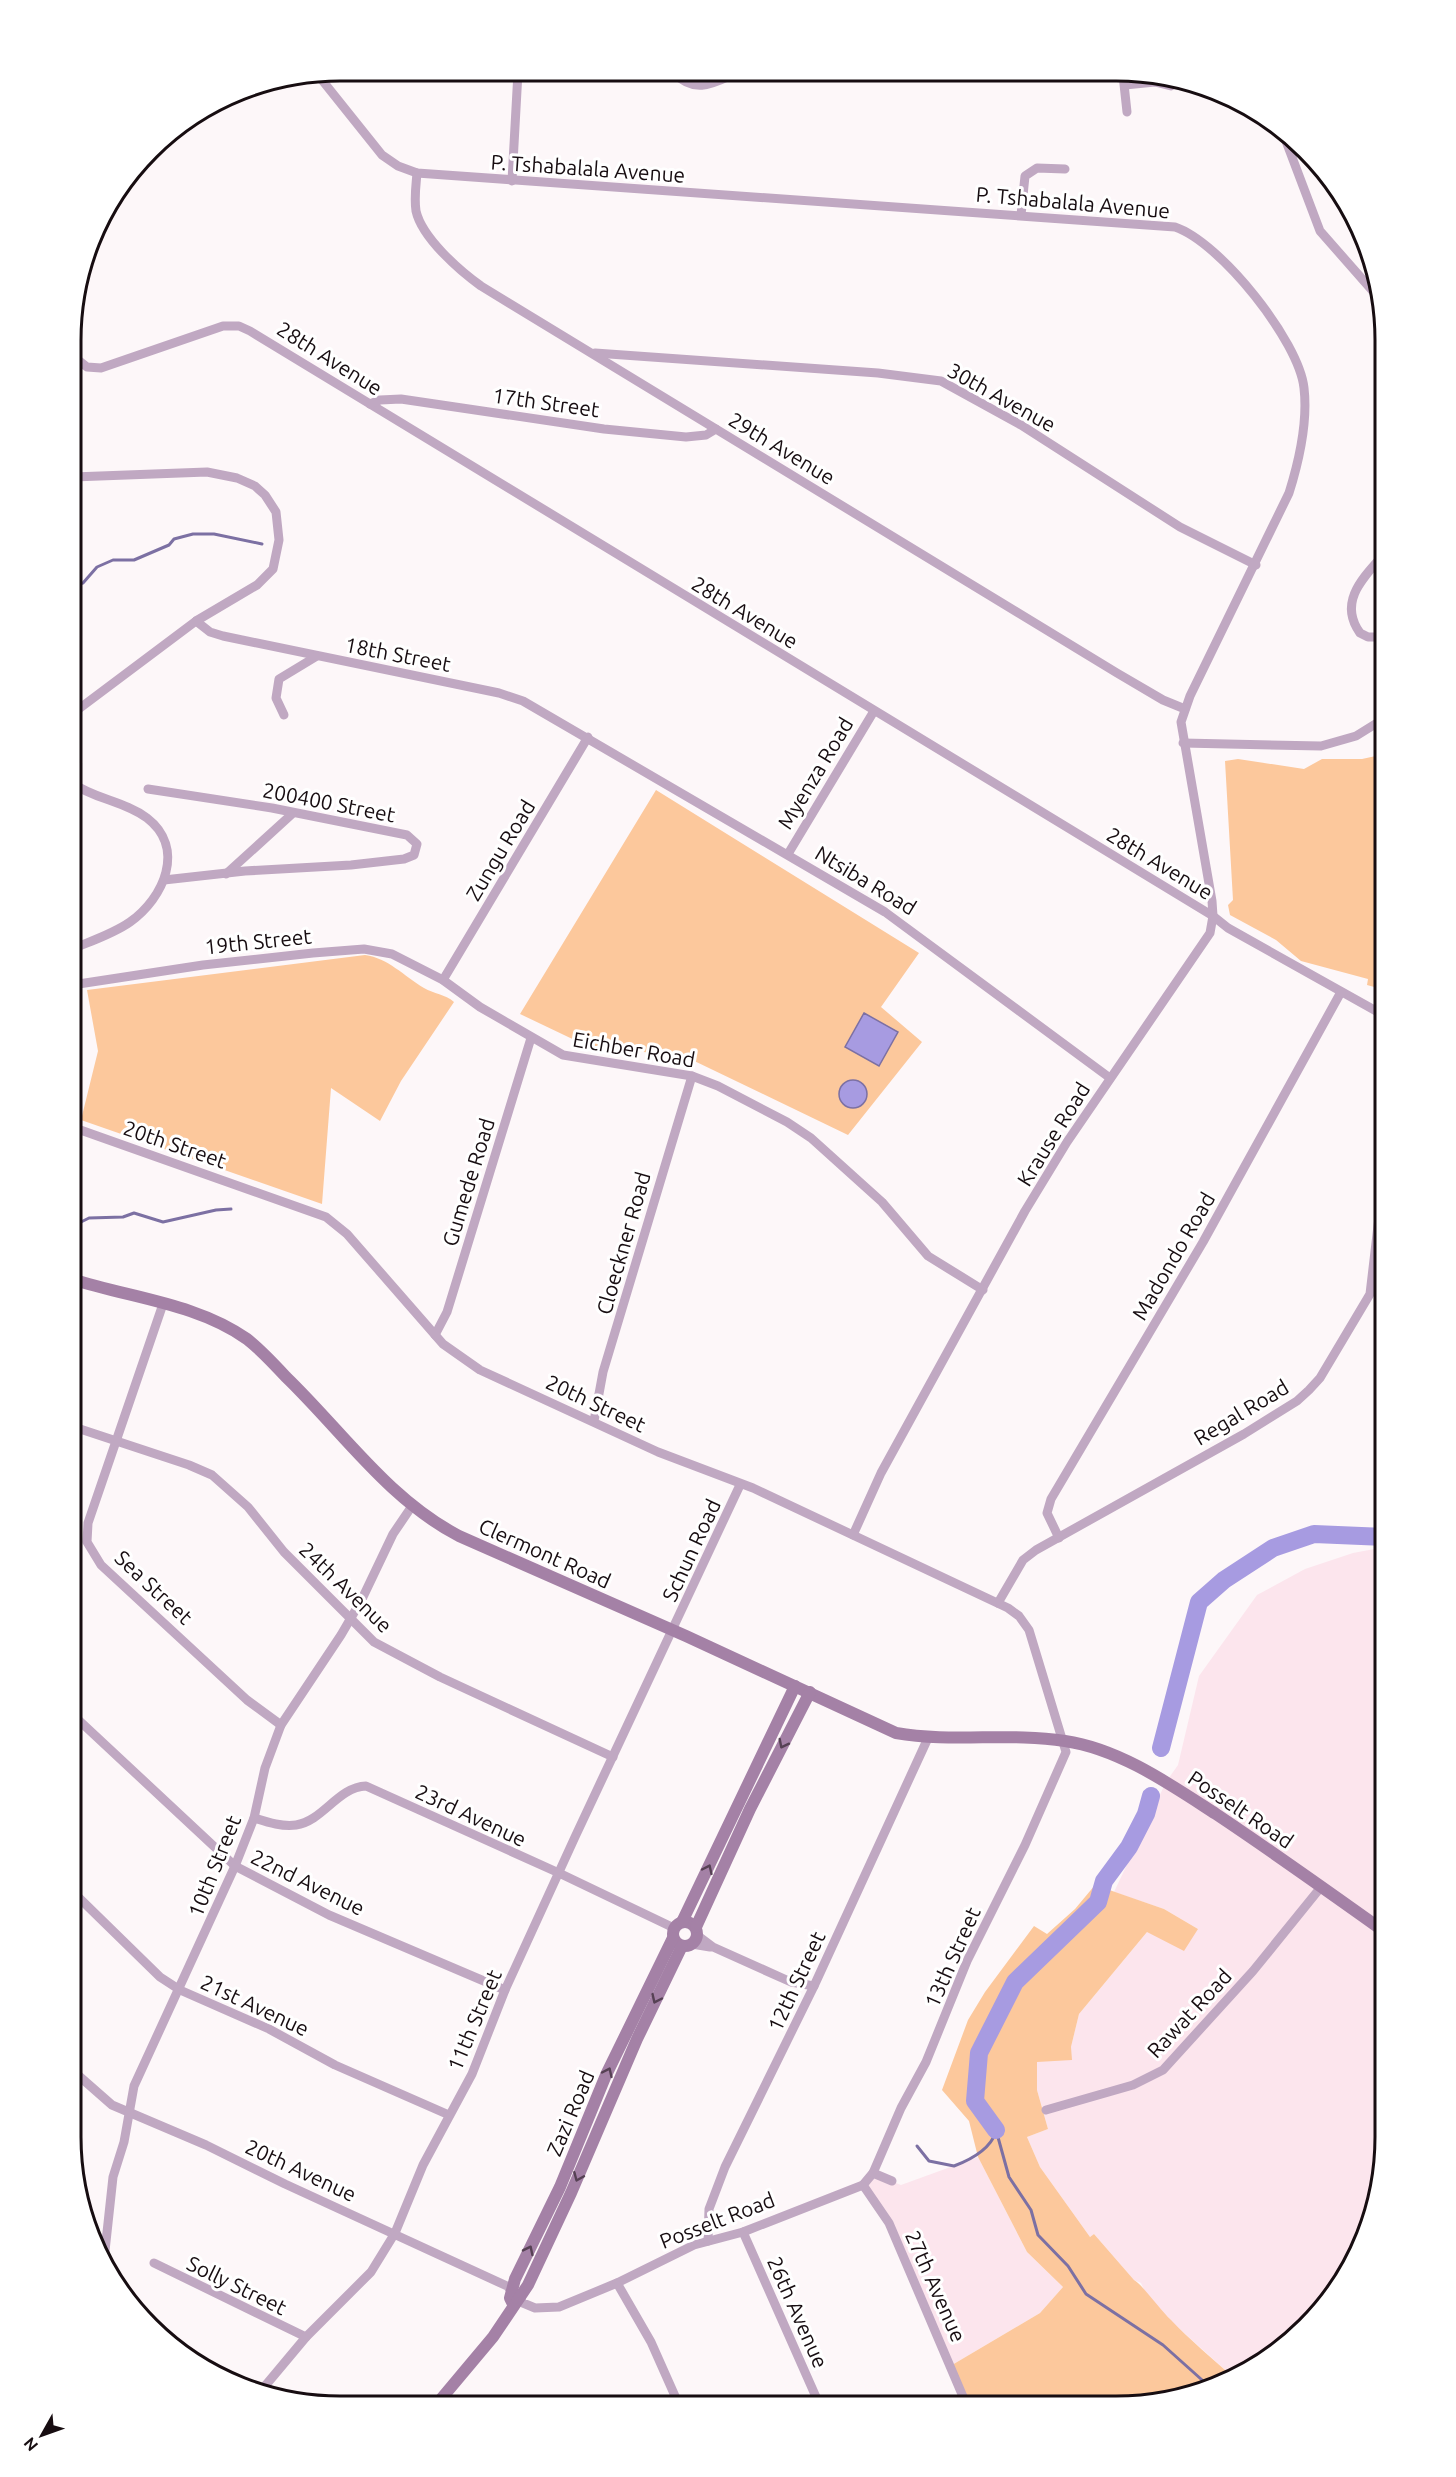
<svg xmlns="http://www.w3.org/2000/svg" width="1456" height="2477" viewBox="0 0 1456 2477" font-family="Ubuntu,sans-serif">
<rect width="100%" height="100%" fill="#fdf7f9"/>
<g fill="#fce5ed">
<path d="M1385,1547V2155L1365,2240L1330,2301L1266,2361L1233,2377L1173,2323L1146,2294L1141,2283L1134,2280L1094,2234L1090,2237L1040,2167L1027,2137L1048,2129L1037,2090V2062L1071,2047L1079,2014L1147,1932L1198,1929L1164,1909L1114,1892L1166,1782L1178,1765L1199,1676L1257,1595L1305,1569L1353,1553Z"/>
<path d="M978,2157L1027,2252L1063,2287L1040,2313L952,2365L900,2246L864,2185L873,2174L901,2185Z"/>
</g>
<g fill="#fcc89c">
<path d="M1385,754V990L1367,985L1368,979L1301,961L1276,940L1230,915L1228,905L1233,900L1225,761L1238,759L1304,769L1322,759H1362Z"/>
<path d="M656,790L919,953L881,1007L922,1042L848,1135L686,1057L585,1045L520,1014Z"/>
<path d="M365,955C388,958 404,976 424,988C434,994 445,994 454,1002L401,1081L380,1121L331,1088L322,1204L81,1120L98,1051L87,990Z"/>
<path d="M1095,1885L1164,1909L1198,1929L1184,1951L1147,1932L1079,2014L1071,2047L1072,2060L1037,2062V2090L1048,2129L1027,2137L1040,2167L1090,2237L1094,2234L1134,2280C1142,2284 1161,2311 1171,2320C1190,2340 1212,2358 1233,2377L1203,2392L1116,2406H968L952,2365L1040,2313L1063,2287L1027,2252L978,2157L969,2121L942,2090L968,2020L985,1992L1034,1926L1047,1934L1075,1909Z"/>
</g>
<g fill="#a79be1" stroke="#7c70a3" stroke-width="1.5">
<path d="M864,1013L898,1032L879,1066L845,1047Z"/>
<circle cx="853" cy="1094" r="14"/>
</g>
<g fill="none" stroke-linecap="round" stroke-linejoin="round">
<g stroke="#7c70a3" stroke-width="3">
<path d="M72,586L83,583L97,567L113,560H134L169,545L174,539L193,534H214L262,544"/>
<path d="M72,1223H79L89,1218L123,1217L134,1213L163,1222L216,1210L231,1209"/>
<path d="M996,2130L1009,2177L1031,2210L1038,2235L1068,2266L1086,2294L1163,2345L1211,2388"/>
<path d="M917,2146L929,2161L954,2166C970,2160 990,2149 996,2132"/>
</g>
<g stroke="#a79be1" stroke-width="18">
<path d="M1161,1748L1199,1602L1224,1580L1273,1548L1314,1534L1385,1537"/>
<path d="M996,2130L975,2101L979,2053L1015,1982L1098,1902L1104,1881L1129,1847L1146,1814L1151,1796"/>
</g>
<g stroke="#c0a8c2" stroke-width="9">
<path d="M674,73C695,94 712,84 736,73"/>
<path d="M318,75L382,155L398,166L417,173L1175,227C1220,242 1299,341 1304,388C1308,422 1299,461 1289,493L1190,696L1181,722L1212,901L1213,916L1210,933L1067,1142L1025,1211L881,1473L853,1535"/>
<path d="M1123,75L1127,112"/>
<path d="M1125,85L1155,82L1171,86"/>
<path d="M1281,128L1320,231L1378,297"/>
<path d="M417,173C416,185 414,198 416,211C422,238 460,271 481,286L1117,673L1163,700L1185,709"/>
<path d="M512,181L518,72"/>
<path d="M1021,215L1025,176L1037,168L1065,169"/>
<path d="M595,353L878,373L941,381L1021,425L1180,527L1256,565"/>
<path d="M73,356L87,367L101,368L223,326H239L250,331L1213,916L1228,928L1385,1016"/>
<path d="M370,404L380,400L401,399L604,429L686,437L706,435L716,429"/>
<path d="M196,621L210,632L223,636L499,693L523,701L885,912L1110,1078"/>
<path d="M1385,637H1368L1360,633C1337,601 1365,576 1385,553"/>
<path d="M72,714L196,621L257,585L273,569L279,540L276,512L265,495L255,486L237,478L207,472L73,477"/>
<path d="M284,715L276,698L279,679L317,656"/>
<path d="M1183,743L1321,746L1356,736L1385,718"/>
<path d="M148,789L272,808L407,835L417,844L414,855L404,859L351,865L245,871L164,880"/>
<path d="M788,854L874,711"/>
<path d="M226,874L292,814"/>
<path d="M72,949C91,941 113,934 130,922C164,898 186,848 147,818C124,801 94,799 72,783"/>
<path d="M443,980L588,737"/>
<path d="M72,985L203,965L313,953L364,949L392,954L443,980L480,1007L563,1055L692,1076L718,1086L787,1122L811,1138L882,1202L928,1256L983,1290"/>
<path d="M163,1304L88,1523L87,1542L101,1565L247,1700L281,1725"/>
<path d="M435,1335L447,1312L531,1038"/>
<path d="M594,1421L603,1372L692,1076"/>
<path d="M71,1426L189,1465L212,1475L248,1507L284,1552L374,1642L440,1677L613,1757"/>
<path d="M1059,1538L1047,1513L1051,1499L1203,1242L1341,992"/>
<path d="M998,1603L1023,1560L1036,1550L1244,1434L1297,1401L1309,1390L1320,1378L1370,1294L1385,1166"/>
<path d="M71,1713L235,1866L329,1915L505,1990"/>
<path d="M254,1818C267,1822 282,1827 296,1825C323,1821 338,1787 366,1786L559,1873L674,1928"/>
<path d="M71,1890L160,1977L180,1990L269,2029L335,2065L449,2115"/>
<path d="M697,1935L713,1947L791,1982L814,1986"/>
<path d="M692,1944L710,1947"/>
<path d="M71,2069L112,2105L206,2145L285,2184L507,2286L523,2303L535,2308L559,2307L617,2283L694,2245L743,2232L863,2185L873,2173L901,2108L926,2062L967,1961L1025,1845L1066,1752L1029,1630L1019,1616L1008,1608L753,1488L658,1452L480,1370L443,1344L347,1234L326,1217L72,1127"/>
<path d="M1046,2110L1133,2085L1163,2070L1253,1971L1321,1887"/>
<path d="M873,2173L892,2181"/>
<path d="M863,2185L889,2223L967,2406"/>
<path d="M743,2232L820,2406"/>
<path d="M708,2241L709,2209L725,2167L814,1986L928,1738"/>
<path d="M104,2260L113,2177L124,2142L134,2086L235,1866L254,1818L265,1768L281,1725L341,1635L362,1599L393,1534L412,1506"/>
<path d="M154,2263L306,2337"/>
<path d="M617,2283L651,2342L679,2405"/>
<path d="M260,2392L306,2337L371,2272L395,2233L423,2165L472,2074L505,1990L575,1837L740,1485"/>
</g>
<g stroke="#a481a6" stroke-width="12">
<path d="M72,1279C130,1298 196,1303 247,1339C261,1350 274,1364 286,1377C342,1431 388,1499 459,1536L686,1636L896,1733C952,1743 1009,1732 1065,1741C1120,1749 1171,1785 1216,1814C1273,1852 1329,1892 1385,1932"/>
<circle cx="685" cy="1934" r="12"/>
<path d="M682,1922L795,1686"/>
<path d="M696,1927L750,1809L810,1692"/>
<path d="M513,2304L510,2298L515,2279L560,2187L606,2075L673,1938"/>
<path d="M436,2405L493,2337L528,2285L571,2193L637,2039L682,1946"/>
</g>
</g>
<defs><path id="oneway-chevron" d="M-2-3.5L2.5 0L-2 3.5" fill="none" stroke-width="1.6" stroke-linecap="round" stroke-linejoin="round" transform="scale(1.5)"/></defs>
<g stroke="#564154">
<use href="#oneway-chevron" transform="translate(783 1744) rotate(117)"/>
<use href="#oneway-chevron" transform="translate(708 1869) rotate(-65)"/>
<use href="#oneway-chevron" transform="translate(656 1999) rotate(115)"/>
<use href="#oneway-chevron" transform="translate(608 2072) rotate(-65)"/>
<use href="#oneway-chevron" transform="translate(578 2177) rotate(113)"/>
<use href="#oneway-chevron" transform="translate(529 2250) rotate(-64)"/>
</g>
<g text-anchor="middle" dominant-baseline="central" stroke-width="6" stroke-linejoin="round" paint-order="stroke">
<g font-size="21" fill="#170d11" stroke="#fff">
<text transform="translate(588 168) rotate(4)">P. Tshabalala Avenue</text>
<text transform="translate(1073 202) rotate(5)">P. Tshabalala Avenue</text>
<text transform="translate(330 358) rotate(32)">28th Avenue</text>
<text transform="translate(1002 397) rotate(29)">30th Avenue</text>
<text transform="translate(546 402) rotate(8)">17th Street</text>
<text transform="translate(782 448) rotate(31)">29th Avenue</text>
<text transform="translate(745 612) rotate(31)">28th Avenue</text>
<text transform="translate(398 654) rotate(11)">18th Street</text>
<text transform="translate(815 773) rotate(-59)">Myenza Road</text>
<text transform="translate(329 802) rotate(11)">200400 Street</text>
<text transform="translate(500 850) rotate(-59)">Zungu Road</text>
<text transform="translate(1160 863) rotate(31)">28th Avenue</text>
<text transform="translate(866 880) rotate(31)">Ntsiba Road</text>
<text transform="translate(258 941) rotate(-6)">19th Street</text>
<text transform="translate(634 1049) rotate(10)">Eichber Road</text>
<text transform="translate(1053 1134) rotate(-58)">Krause Road</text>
<text transform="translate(175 1144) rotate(19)">20th Street</text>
<text transform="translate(468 1182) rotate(-73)">Gumede Road</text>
<text transform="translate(623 1243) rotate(-74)">Cloeckner Road</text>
<text transform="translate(1173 1256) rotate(-60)">Madondo Road</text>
<text transform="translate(596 1403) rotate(25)">20th Street</text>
<text transform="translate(1241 1412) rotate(-31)">Regal Road</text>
<text transform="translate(691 1550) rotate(-65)">Schun Road</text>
<text transform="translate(545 1553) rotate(24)">Clermont Road</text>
<text transform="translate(154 1587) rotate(43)">Sea Street</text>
<text transform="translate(346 1587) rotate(44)">24th Avenue</text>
<text transform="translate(1241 1809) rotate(34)">Posselt Road</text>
<text transform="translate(471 1815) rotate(25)">23rd Avenue</text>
<text transform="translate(214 1866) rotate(-68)">10th Street</text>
<text transform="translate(308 1882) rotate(26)">22nd Avenue</text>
<text transform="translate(952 1957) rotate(-66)">13th Street</text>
<text transform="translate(796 1981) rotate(-65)">12th Street</text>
<text transform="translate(255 2005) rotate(25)">21st Avenue</text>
<text transform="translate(1189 2013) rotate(-47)">Rawat Road</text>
<text transform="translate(474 2020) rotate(-67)">11th Street</text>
<text transform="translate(570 2113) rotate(-67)">Zazi Road</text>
<text transform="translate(301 2170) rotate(25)">20th Avenue</text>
<text transform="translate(717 2220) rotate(-21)">Posselt Road</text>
<text transform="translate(237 2285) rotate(26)">Solly Street</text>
<text transform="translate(936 2286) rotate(66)">27th Avenue</text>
<text transform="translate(798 2312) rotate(66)">26th Avenue</text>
</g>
</g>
<path d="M0 0H1456V2477H0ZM340 81H1116A259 259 0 0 1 1375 340V2137A259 259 0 0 1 1116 2396H340A259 259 0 0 1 81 2137V340A259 259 0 0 1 340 81Z" fill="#fff" fill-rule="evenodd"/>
<path fill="none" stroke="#170d11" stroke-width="3" d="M340 81H1116A259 259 0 0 1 1375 340V2137A259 259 0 0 1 1116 2396H340A259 259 0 0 1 81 2137V340A259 259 0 0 1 340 81Z"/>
<g transform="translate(42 2435) rotate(230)" stroke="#ffffff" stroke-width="4.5" paint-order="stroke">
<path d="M0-4.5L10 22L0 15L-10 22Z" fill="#170d11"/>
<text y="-9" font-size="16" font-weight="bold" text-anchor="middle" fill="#170d11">N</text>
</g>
</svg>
